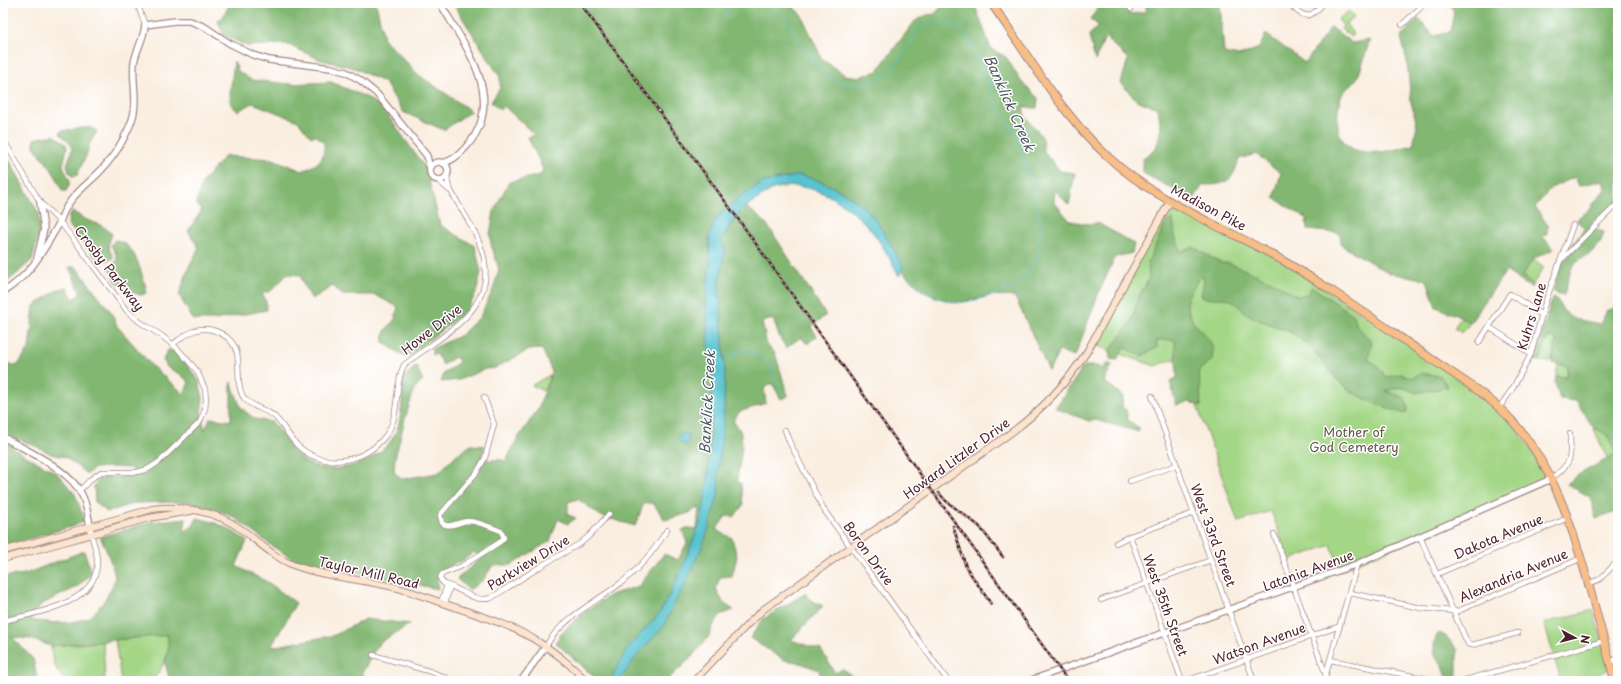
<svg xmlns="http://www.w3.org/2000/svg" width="1621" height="684" viewBox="0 0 1621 684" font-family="'Playpen Sans',sans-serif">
<rect width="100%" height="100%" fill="#fff"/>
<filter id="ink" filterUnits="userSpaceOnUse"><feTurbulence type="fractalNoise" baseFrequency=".025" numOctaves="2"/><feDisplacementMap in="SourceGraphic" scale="8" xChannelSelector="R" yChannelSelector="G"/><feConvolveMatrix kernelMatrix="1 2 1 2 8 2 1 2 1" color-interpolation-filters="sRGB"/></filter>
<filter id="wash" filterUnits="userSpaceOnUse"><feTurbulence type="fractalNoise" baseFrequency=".012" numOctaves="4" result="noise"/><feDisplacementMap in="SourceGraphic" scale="16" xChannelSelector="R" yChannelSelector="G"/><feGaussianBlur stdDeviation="0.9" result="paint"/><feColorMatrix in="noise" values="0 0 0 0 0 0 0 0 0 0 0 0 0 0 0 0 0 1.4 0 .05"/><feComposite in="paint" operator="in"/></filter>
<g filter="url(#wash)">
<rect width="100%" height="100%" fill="#faeee0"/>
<g fill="#a3d685" stroke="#767a58">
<path d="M1349,11L1354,18L1346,24L1353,34L1351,37L1341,29L1343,26L1338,19Z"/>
<path d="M1170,201L1274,256L1433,360L1509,417L1551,479L1341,570L1331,545L1289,560L1271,511L1238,522L1180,357L1155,366L1091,344Z"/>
<path d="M1533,259L1544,267L1533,284L1522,276Z"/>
<path d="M1461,317L1470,323L1462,333L1454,328Z"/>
<path d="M1551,336L1555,338L1556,341L1552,360H1550L1549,362L1540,361L1546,340Z"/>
<path d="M1558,364L1568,365L1566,378L1556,376Z"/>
<path d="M550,375L549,380L543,391L532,385Z"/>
<path d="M1593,427L1608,435L1616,454L1607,458Z"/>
<path d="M1593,610L1610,669L1581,681H1561L1544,623Z"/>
<path d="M169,635C170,653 164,667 152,681H121L115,639Z"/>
<path d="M103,642L105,681H66C56,672 51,659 51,646Z"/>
</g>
<g fill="#82b772" stroke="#666b4e">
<path d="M230,3H376L384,39L419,75L471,111L444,130L403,112L385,83L355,68L321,60L286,44L247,46L223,35L218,21L220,18L222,19Z"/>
<path d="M453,3H788L801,14L822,59L845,75L859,77L877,71L915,21L927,15L935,14L944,3H971L976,8L991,49L1006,57L1020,80L1038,98L1037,108L1023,107L1025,116L1043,138V150L1060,171L1075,173L1069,205L1055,190L1054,202L1070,221L1088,224L1098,223L1134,244L1132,253L1115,257L1097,297L1075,356L1059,351L1049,371L1015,297L995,295L957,303L938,298L924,292L902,272L893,254L863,215L821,187L774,185L742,203L766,223L826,315L811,327L817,336L807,344L801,337L786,348L779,336L773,319L762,322L767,345L775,353L788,396L781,399L772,383L764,388L766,403L739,412L733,421C735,424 738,426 739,428C746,441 738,467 737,481L741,484L743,505L734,517L726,516L716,530L732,538L737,557L732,576L720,577L716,588L723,603L734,610L720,615L712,628L710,635L690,659L666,681H599L556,643L561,633L586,611L610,595L639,586L664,554L678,560L687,543L682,530L688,528L697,529L699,507L689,513L665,520L653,503H644L635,526L601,516L578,499L568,502V515L576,518L568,524L558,519L550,541L511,565H493L483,580L469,590L457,579L482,557L473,552C471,555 468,557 465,559C452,568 433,566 438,589L355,572L308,564L293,559L272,546L234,517L214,509L189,502L135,503L107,512L95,502L94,486L101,477H134L132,468L110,467L95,468L87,474L65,457L51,454L40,448L16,438L12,448L57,473L75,494L85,521L74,526L3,546V362L17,366L29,349L34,306L57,290L67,287L73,299L81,294L69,267H76L112,313L117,326L153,367L184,394L189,382L180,374L168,368L163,360L168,350L177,352L199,381L203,398L201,413L205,430L210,418L231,421V382L241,408L255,419L272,422C279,430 295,455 303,460C329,479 376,464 393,438C403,422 402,396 403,378L416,366L423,381L414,390L405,419L395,458L394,472L402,479L438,473L455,456L471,445L485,446L480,460C489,461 498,458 506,461L518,438L538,409L552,372L542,349L529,350L495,368L485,369L459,380L441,382L444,373L460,361L455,357L443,365L437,354L432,355V349L461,335L480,317L493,290L499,269L491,244L490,234L494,211L509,182L541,175L543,169L528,137L535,135L504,106L500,110L491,102L500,88V77Z"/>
<path d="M1096,3H1119L1130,14L1145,12L1147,3H1220L1224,53L1239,56L1259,48L1266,34L1305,63L1331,27L1352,43L1370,40C1366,50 1362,69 1357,78C1353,85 1344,89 1341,97C1334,119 1335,149 1365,152C1381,154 1397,149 1413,145L1417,125L1411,102L1407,61L1401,37L1418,18L1434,36L1450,32L1454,12L1450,3H1618V202L1595,219L1590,228L1604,232L1601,241L1592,252L1580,259L1571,269L1564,295L1553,292L1562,262L1570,255L1567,252L1580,235L1584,228L1577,221L1579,217L1588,211L1605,189L1603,180L1579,186L1575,177L1551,188L1535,207L1549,227L1546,229L1548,232L1543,237L1554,249L1533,259L1522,276L1533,284L1531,288L1506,271L1470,323L1461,317L1436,307L1427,280L1389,273L1341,245L1340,233L1307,230L1306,218L1274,198L1281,173L1256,154L1239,159C1232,182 1227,185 1203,185L1193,200L1143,173V158L1156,149L1161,128L1158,108L1136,100L1121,83L1128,59L1105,37L1095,61L1089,35L1099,26L1090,19L1097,10Z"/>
<path d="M234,61L238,71L251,80L291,84L331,82L368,98L384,110L426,169L440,225L475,246L481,272L476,294L466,311L406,358L383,342L385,331L395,319L398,307L375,295H342L333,286L312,299L305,288L300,275L288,274L271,291L262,293L266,302L267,310L214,320H193L179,295L190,264L199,248L188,231L202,210L196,203L203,181L225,156L273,159L302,171C318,164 325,161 324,142L315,135L311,137L298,121L253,103L238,111L231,105L230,94Z"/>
<path d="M82,128H91L97,131L90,143L86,156L77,175L73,177L69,172L67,164C74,147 74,146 60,134L61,131Z"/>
<path d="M54,135L66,144L67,148L63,165L65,171L70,180L69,186L66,191H62C57,173 44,161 34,146V139Z"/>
<path d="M3,149L39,214V233L32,260L3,286Z"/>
<path d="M72,212C77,213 79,216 83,218C96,225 100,222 112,234L108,246L113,258L107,261L96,258L68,224L69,215Z"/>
<path d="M1173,218L1175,236L1181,252L1193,247L1221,263H1229L1273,282L1297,296L1308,294L1312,287L1354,315L1357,326L1372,342L1368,360L1376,364L1386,377L1402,374L1412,378L1421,373L1440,376L1448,387L1417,393L1401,387L1386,391L1405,398L1408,409L1405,414C1385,407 1362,400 1344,386C1327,372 1318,350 1299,338C1284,327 1265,324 1249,315C1241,310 1237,302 1228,299C1219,296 1213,302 1201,296L1204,281L1203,276L1199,278L1188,296L1187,307L1193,322L1210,341L1213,350L1212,360L1199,370L1201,406L1189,402L1176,405L1170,381L1177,378L1175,340H1157V348L1141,356L1124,347L1117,360L1110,359V350L1131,322L1137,300L1149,278L1148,262L1165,224Z"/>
<path d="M115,240C136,243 140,271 146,287V293L141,295L130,292L126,286L117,283L108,267C110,265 114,264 116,261C119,256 113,250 111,245Z"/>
<path d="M1552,298H1555C1561,303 1560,307 1564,311C1573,321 1587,321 1600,324L1607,310L1618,308V511L1596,519L1590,497L1567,484L1578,475L1616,454L1608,435L1593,427L1576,401L1560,399L1555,383L1556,376L1566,377L1568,366L1552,363L1556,341L1554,336L1548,337L1546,340L1540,361L1535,360Z"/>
<path d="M1107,363L1112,365L1104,381L1123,396L1122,407L1126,410L1128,420L1139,428V432L1096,420L1089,421L1055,408L1084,366H1096L1103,369Z"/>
<path d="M186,518L184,532L193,526L197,518C218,522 230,529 247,541L236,566L269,583L296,603L271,647L335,635L365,619L410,624L379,643L361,675L380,681H170L165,663L168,652V635L51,646L31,639L12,637L33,659L37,677L35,681H3V577L25,574L84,551L92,573L77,587L42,604L30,620C49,623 69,625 87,618C98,613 113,589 115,578C115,571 104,543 100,537L150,522Z"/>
<path d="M806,593L811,600L823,606L791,640L821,650L835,673L843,669L858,681H821L819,670L797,662L784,660L750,638L763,619Z"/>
<path d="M1439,633L1447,637L1457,649V678C1444,682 1446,670 1441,663C1439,661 1438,660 1436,658C1433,651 1433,638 1439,633Z"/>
</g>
<g fill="#56c3cf" stroke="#50717d">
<path d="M800,175C824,181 847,192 866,209C879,221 893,250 903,266L899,276C890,259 881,241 868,227C846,202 812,180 777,188C771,189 766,194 761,197C741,208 731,221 721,242L725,249L719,285L725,372L724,419L718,473L719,493L706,537L689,576L662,628L637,656L619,681H610L626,650L659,614L676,582L701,521L708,478L711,426L712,369L709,348L706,301L710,262L709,235L717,218L743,194L764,182Z"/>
<path d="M684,433L689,435L688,442L684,445L677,438Z"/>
</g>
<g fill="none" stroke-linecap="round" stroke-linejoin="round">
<g stroke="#56c3cf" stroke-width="1">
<path d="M774,3C788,17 794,36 806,51C813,62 820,71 830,78C847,89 876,84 890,71C902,59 910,42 919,28C931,21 952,21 962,31C978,46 986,84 997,105C1001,113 1008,119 1012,127C1017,135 1019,146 1022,155C1036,192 1054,246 1024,279C1015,290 980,300 965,302C945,304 926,293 911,280C907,277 903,274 901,269"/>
<path d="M725,19L727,11L726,3"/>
<path d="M724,354L735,357L737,352H740V349L747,351L752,354L755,352C760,358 766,361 770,366L772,373L782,392"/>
</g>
</g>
</g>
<g filter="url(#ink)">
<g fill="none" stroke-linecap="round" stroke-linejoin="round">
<defs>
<g id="minor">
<path d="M137,3L145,25"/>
<path d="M1129,3L1131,9"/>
<path d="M1289,3C1302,18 1310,21 1323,3"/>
<path d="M3,7L5,3"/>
<path d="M1402,25L1425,3"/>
<path d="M3,139L40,202L60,222L77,244L127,311L140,322L162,336L178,349L197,371L205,389L206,399L205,409L200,422L159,462L148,469L137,472H101L91,479L80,490"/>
<path d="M438,180L449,190"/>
<path d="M1562,259L1618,203"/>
<path d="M1489,327L1531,354"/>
<path d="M1479,342L1510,294L1542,315"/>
<path d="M173,344C180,339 187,333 196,330C213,326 233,336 237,353C240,367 236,386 244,398C252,408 266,409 275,417C284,426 289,437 298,446C324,470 365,463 386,435C401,414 393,387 404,365C445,332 506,307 479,242C472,224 460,208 451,191L448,184L447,174"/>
<path d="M1152,396L1254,681"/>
<path d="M484,397L494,424L485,458L477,472L440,515L442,523C449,529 458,522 467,521C477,521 491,527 501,531L504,538L500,542L462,566L442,574L440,578C442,585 449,585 455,588C468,594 477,602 491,598L546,563L581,543L590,535L609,514"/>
<path d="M1499,408L1513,388L1531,354L1545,303L1573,225"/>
<path d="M785,430L789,441L824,510L948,681"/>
<path d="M1551,479C1572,463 1571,460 1570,434"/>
<path d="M1130,481L1177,465"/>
<path d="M1274,534L1326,675"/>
<path d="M1130,536L1182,681"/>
<path d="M1420,537L1468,644L1472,645L1518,633"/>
<path d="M1116,543L1130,536L1194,513"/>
<path d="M1437,574L1568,518"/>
<path d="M1588,584L1600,579L1618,561"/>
<path d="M1350,593L1421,608L1453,611H1458L1582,558"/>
<path d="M1101,600L1211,560"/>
<path d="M441,602L447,585"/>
<path d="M445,604L450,586"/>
<path d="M3,621C34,613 96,605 97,564C98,554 94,544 91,534"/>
<path d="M546,646C562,618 593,604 618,585C639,570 654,551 667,530"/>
<path d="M373,655L432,672L453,681"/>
<path d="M1330,660L1439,681"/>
<path d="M1610,663L1618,658"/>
<path d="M1186,681L1340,626"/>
<path d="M1324,681L1357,564"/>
<path d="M1462,681L1604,641"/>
</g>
<g id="tertiary">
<path d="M440,3C463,43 505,95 471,141C463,151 455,160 443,163"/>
<circle cx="439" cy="171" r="9"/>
<path d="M37,258L44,229L40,202"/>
<path d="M3,292C32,274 43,251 60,222C68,193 92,184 109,161C118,150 132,126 134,112C137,96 132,79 134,63C136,50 144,39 145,25L175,21H190L205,27L229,43L253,55L269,60L331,68L346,72L360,80L377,94L386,105L427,156L430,169"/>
<path d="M3,437C27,451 70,469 82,495C88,507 89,521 91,534"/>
<path d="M521,681L546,646"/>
<path d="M1029,681L1357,564L1551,479"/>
</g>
<g id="secondary">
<path d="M3,551L152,509C181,505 216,511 241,529C258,541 273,557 293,565C325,577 360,579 394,587C410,591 426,597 442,603C475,614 511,624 540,643C557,653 572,667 587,681"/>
<path d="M3,559L149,518L191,511"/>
<path d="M694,681L748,624L764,609L1012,432C1043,409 1067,383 1088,350L1170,201"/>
</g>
<path id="primary" d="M991,3C1032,60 1066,124 1122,169C1167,205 1222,227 1273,255C1327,285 1379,323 1430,358C1462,380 1496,399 1520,430C1558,477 1575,536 1591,593C1599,622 1607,651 1615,681"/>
</defs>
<use href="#minor" stroke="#a28686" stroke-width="6"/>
<use href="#tertiary" stroke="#a28686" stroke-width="8"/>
<use href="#secondary" stroke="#a28686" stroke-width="8"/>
<use href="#primary" stroke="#a28686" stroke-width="9"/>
<use href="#minor" stroke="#fff" stroke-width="4.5"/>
<use href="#tertiary" stroke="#fff" stroke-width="5.5"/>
<use href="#secondary" stroke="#fce5cf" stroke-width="6"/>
<use href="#primary" stroke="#f7be88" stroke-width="7"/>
<defs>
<g id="rail">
<path d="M580,3L741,223L1068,681"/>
<path d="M939,493L946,501L979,526L1003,557"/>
<path d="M953,526L966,567L991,604"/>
</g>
</defs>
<use href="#rail" stroke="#4a1f2b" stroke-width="2.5"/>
<use href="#rail" stroke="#fff" stroke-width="1" stroke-dasharray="3" stroke-linecap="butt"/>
</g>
</g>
<g text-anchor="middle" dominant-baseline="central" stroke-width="3" stroke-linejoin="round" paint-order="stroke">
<g font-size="13" fill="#4a1f2b" stroke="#fff">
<text transform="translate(1209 207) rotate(28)">Madison Pike</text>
<text transform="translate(110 268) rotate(52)">Crosby Parkway</text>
<text transform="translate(1531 316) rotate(-73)">Kuhrs Lane</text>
<text transform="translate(431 329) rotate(-38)">Howe Drive</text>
<text transform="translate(956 458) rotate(-36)">Howard Litzler Drive</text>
<text transform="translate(1214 535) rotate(70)">West 33rd Street</text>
<text transform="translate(1498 536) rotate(-23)">Dakota Avenue</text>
<text transform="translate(869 553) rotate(54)">Boron Drive</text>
<text transform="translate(528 562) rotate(-31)">Parkview Drive</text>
<text transform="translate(1308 570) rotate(-20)">Latonia Avenue</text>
<text transform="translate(369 572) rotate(13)">Taylor Mill Road</text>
<text transform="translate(1513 575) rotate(-23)">Alexandria Avenue</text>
<text transform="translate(1166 605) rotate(70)">West 35th Street</text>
<text transform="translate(1259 643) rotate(-20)">Watson Avenue</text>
</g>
<g font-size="13" fill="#655646" stroke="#fff">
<text x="1354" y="431">Mother of<tspan x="1354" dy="15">God Cemetery</tspan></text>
</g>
<g font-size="14" font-style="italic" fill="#4e5864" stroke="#fff">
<text transform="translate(1010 103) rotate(66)">Banklick Creek</text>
<text transform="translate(707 402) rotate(-87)">Banklick Creek</text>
</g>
</g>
<rect width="1621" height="684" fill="none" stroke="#fff" stroke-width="16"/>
<g transform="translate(1575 638) rotate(97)" stroke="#ffffff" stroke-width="3" paint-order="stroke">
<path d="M0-3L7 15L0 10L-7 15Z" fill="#4a1f2b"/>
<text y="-6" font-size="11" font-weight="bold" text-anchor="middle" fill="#4a1f2b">N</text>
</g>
</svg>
